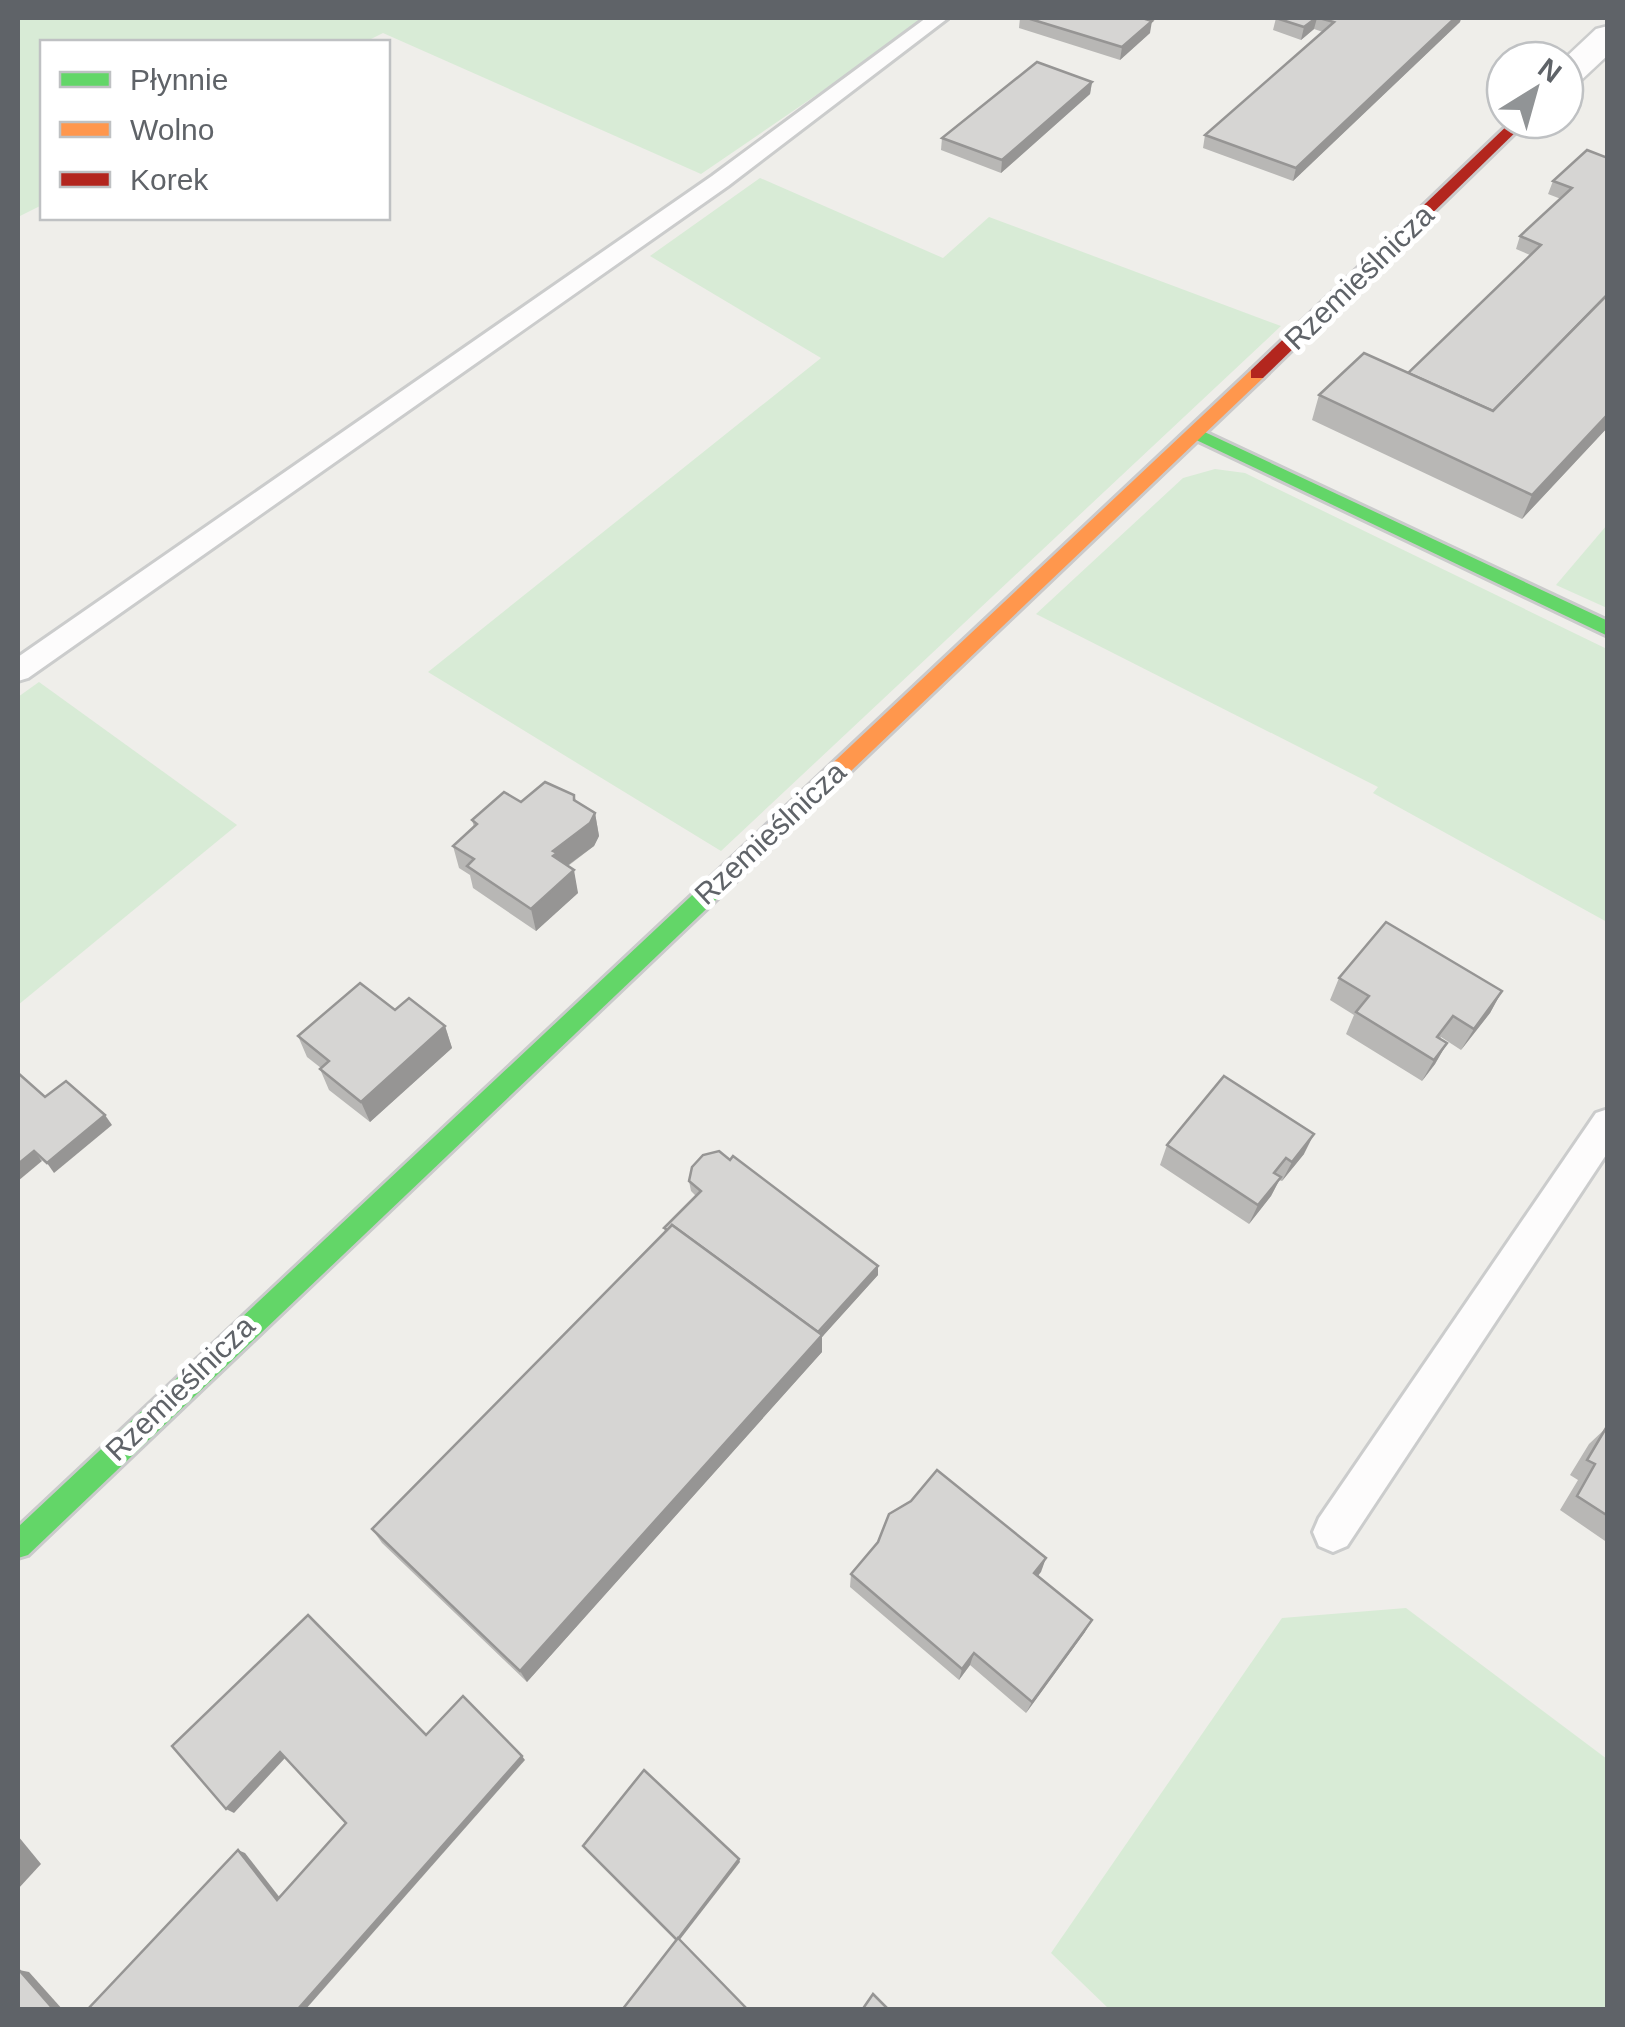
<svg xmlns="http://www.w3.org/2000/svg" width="1625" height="2027" viewBox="0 0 1625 2027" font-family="Arial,sans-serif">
<rect width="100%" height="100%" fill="#efeeea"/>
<g fill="#d8ebd6">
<path d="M18,18H929L701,174L383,33L365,42H42V205L18,217Z"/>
<path d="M760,178L943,258L989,217L1281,326L721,851L428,672L821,358L650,256Z"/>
<path d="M1215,469L1245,473L1607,649V922L1373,793L1378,787L1036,614L1183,478Z"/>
<path d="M1607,525V608L1556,585Z"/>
<path d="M39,682L237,825L18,1005V697Z"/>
<path d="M1406,1608L1607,1759V2009H1109L1051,1953L1282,1618Z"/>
</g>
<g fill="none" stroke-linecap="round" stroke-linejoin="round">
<defs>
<g id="lane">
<path d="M926,18H948L728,186L28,678L18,681V657L712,176Z"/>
<path d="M1608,1109V1152L1347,1546L1333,1552L1319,1546L1313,1532L1319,1518L1596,1113Z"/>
</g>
<path id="street" d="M1608,26V55L1577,84L1565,87L1563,60L1596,29Z"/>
<g id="fast">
<path d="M1196,428L1608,621V636L1190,437V429Z"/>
<path d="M713,881L724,889L721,895L28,1555L18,1558V1527L705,883Z"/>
</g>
<path id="slow" d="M1257,369L1265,374L1263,378L721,895H705L702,889L705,883L1251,370Z"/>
<path id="jam" d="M1513,120H1528L1263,378H1251V370Z"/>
</defs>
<use href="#lane" stroke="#cbcccc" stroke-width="6"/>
<use href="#street" stroke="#cbcccc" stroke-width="5"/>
<use href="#fast" stroke="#cacacb" stroke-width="6"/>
<use href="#slow" stroke="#cacacb" stroke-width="6"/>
<use href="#jam" stroke="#cacacb" stroke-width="6"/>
<use href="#lane" fill="#fdfcfc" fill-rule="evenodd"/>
<use href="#street" fill="#fdfcfc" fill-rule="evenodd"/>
<use href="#fast" fill="#63d668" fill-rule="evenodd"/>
<use href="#slow" fill="#ff974d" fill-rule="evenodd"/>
<use href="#jam" fill="#b3261e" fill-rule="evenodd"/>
</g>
<g fill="#b8b7b5">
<path d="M1020,18H1142L1150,33L1120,60L1019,28Z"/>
<path d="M1276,18H1461L1460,22L1293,181L1203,148L1205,135L1323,32L1314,29L1301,40L1273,30Z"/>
<path d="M1092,82L1090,94L1001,173L941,150L942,138Z"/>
<path d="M1608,158V427L1522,519L1312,420L1319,395L1408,373L1530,255L1516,249L1520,236L1561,199L1548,194L1553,181Z"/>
<path d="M574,795L576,801L595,813L599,836L594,846L568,866L578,893L536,931L473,888L470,875L459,868L453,846L474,827L472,820L521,802Z"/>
<path d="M1339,978L1502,991L1490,1013L1461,1050L1441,1037L1440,1039L1447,1043L1435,1064L1422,1081L1346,1034L1354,1015L1330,1000Z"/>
<path d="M395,1010L445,1026L452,1048L370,1122L329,1090L320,1069L321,1068L307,1057L298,1036Z"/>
<path d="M1167,1145L1304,1154L1282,1181L1279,1180L1271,1196L1249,1224L1160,1165Z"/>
<path d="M689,1181L878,1266V1275L822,1337V1352L527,1682L382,1543L372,1529L665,1232L664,1228L696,1196L691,1191Z"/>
<path d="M1606,1428L1608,1429V1543L1560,1510L1578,1480L1570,1475L1589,1444Z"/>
<path d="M1046,1558L1038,1576L1085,1632L1026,1713L970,1665L959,1680L850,1587L851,1574Z"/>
</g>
<g fill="#969594">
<path d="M1317,18L1314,29L1301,40L1304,27Z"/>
<path d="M1455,18H1461L1460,22L1293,181L1296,168Z"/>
<path d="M1152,21L1150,33L1120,60L1122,47Z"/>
<path d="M1092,82L1090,94L1001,173L1002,160Z"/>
<path d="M1608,414V427L1522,519L1532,495Z"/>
<path d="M595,813L599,836L594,846L560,871L557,879L553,851Z"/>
<path d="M574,870L578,893L536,931L531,909Z"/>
<path d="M1502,991L1490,1013L1461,1050L1474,1029Z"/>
<path d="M445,1026L452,1048L370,1122L361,1102Z"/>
<path d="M1447,1043L1435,1064L1422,1081L1434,1060Z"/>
<path d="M105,1115L112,1125L54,1173L47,1163Z"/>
<path d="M1314,1134L1304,1154L1282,1181L1292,1162Z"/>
<path d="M34,1151L42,1161L18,1181V1164Z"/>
<path d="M1281,1177L1271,1196L1249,1224L1258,1205Z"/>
<path d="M878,1266V1275L822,1337V1352L527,1682L520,1671Z"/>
<path d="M1046,1558L1041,1572L1029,1587L1034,1573Z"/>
<path d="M1092,1620L1085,1632L1026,1713L1032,1702Z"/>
<path d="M974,1653L970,1665L959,1680L962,1669Z"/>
<path d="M280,1752L286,1757L234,1813L226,1809Z"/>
<path d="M522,1756L525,1760L305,2010H297Z"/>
<path d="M18,1836L41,1864L18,1889Z"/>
<path d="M238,1850L245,1853L284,1903L277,1900Z"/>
<path d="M739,1859L740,1862L678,1942L677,1940Z"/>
<path d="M19,1970L29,1972L63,2010H54Z"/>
</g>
<g fill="#d6d5d3" stroke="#969594" stroke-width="2.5">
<path d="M1027,18H1142L1152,21L1122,47Z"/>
<path d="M1276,18H1316L1304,27Z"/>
<path d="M1319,18H1455L1296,168L1205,135L1334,22Z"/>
<path d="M1037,62L1092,82L1002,160L942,138Z"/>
<path d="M1587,150L1608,158V294L1493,411L1408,373L1541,245L1520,236L1572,188L1553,181Z"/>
<path d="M1608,294V414L1532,495L1319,395L1364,353L1493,411Z"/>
<path d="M545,782L574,795V800L595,813L590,823L553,851L557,853L553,856L574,870L531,909L467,866L474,859L453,846L477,824L472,820L504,792L521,802Z"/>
<path d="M1386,922L1502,991L1474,1029L1453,1016L1437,1037L1447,1043L1434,1060L1356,1012L1369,996L1339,978Z"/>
<path d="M360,983L395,1010L409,998L445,1026L361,1102L320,1069L329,1061L298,1036Z"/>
<path d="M18,1073L45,1097L66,1081L105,1115L47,1163L34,1151L18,1164Z"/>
<path d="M1224,1076L1314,1134L1292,1162L1286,1158L1274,1173L1281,1177L1258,1205L1167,1145Z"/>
<path d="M719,1151L730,1160L733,1156L878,1266L818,1332L672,1225L668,1230L664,1228L701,1191L689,1181L692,1167L703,1155Z"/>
<path d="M672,1225L822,1335L520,1671L372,1529Z"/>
<path d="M1606,1428L1608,1429V1516L1577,1496L1595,1464L1587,1460Z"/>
<path d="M937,1470L1046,1558L1034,1573L1092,1620L1032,1702L974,1653L962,1669L851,1574L878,1542L889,1514L911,1501Z"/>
<path d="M308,1615L426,1735L463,1696L522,1756L297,2010H87L238,1850L277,1900L346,1823L280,1752L226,1809L172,1746Z"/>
<path d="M644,1770L739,1859L677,1940L583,1846Z"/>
<path d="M678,1938L748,2010H622Z"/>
<path d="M19,1970L54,2010H18V1971Z"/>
<path d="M873,1994L889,2010H862Z"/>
</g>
<g text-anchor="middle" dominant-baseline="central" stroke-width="10" stroke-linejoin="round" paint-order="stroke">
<g font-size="30" fill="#5f6368" stroke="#fff">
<text transform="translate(1359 277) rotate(-44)">Rzemieślnicza</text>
<text transform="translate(770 833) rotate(-43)">Rzemieślnicza</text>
<text transform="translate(180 1388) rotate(-44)">Rzemieślnicza</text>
</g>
</g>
<rect width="1625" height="2027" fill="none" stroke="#5f6368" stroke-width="40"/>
<rect x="40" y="40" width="350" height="180" fill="#ffffff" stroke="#bfc1c3" stroke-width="2.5"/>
<rect x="60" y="72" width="50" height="15" fill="#63d668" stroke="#bfc1c3" stroke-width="2.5"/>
<text x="130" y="90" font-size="30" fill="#5f6368">Płynnie</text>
<rect x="60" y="122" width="50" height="15" fill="#ff974d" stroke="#bfc1c3" stroke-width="2.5"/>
<text x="130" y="140" font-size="30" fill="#5f6368">Wolno</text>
<rect x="60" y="172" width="50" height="15" fill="#b3261e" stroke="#bfc1c3" stroke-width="2.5"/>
<text x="130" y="190" font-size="30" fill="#5f6368">Korek</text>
<g transform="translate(1535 90) rotate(37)"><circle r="48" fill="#ffffff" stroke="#bfc1c3" stroke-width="2.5"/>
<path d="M0-8L18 38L0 25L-18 38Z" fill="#919496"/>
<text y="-15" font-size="28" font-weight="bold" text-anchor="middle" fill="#5f6368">N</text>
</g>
</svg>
